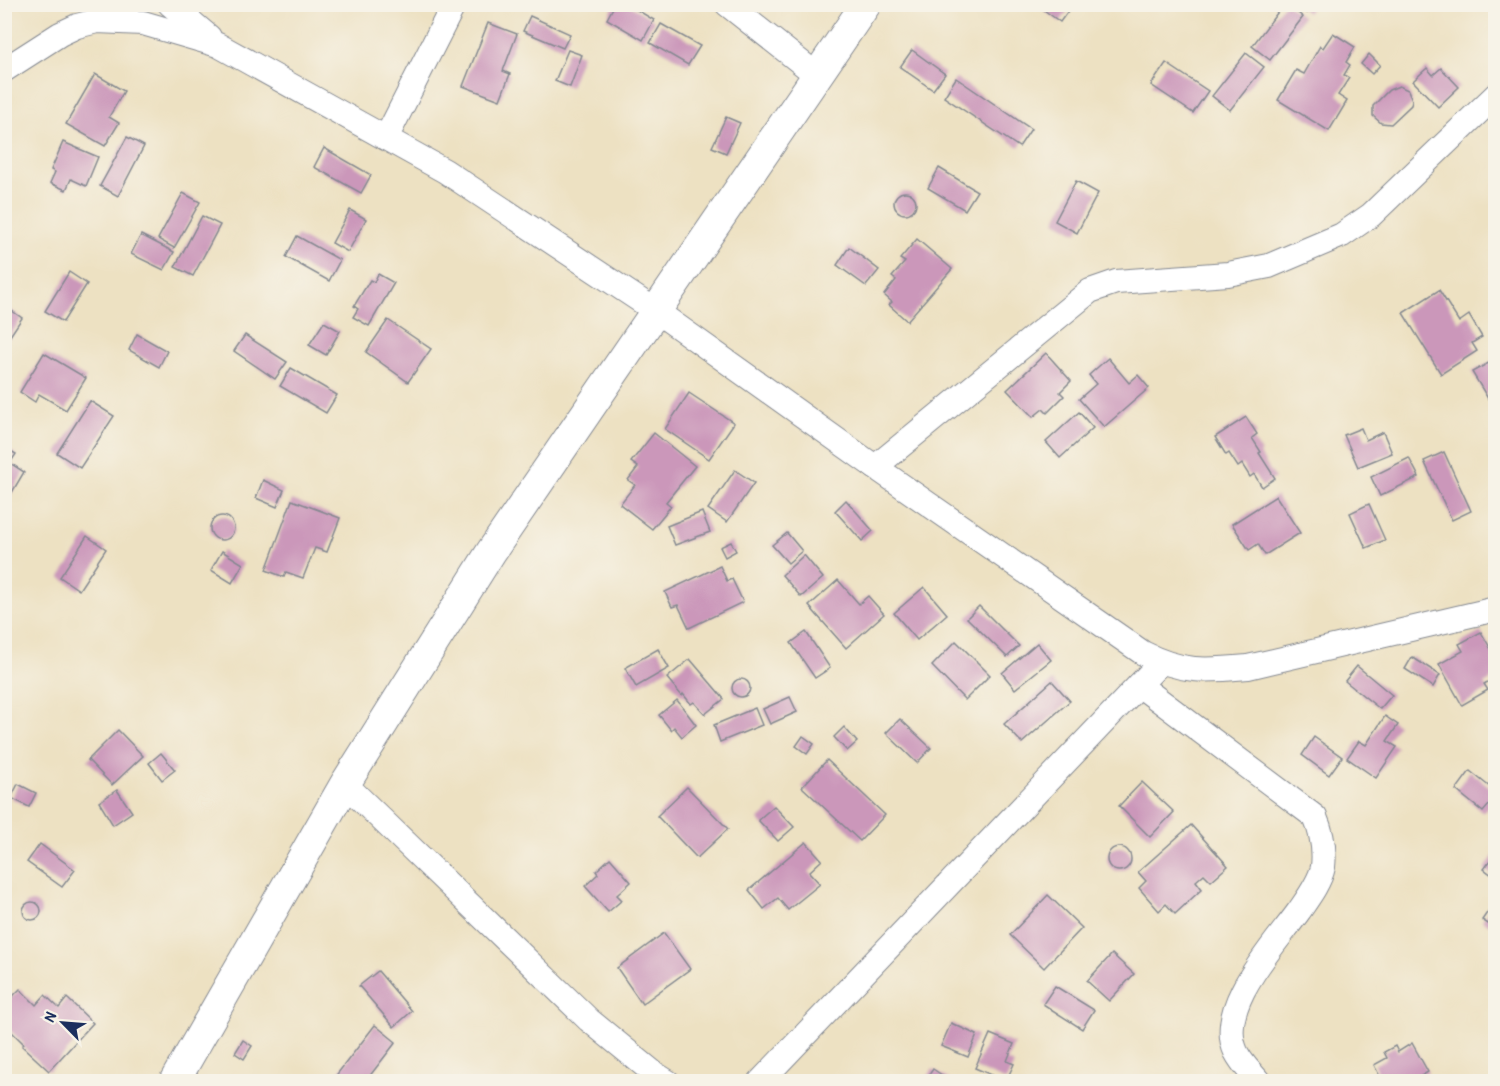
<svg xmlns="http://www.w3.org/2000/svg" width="1500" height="1086" viewBox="0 0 1500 1086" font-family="'Patrick Hand',sans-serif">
<rect width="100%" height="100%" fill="#f7f3e8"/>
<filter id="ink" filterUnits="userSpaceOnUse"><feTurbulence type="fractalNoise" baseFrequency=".0167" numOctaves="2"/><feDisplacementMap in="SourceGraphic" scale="12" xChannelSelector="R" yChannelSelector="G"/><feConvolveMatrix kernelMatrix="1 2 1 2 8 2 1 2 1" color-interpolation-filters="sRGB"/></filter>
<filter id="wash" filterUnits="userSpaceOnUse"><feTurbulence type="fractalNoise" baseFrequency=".008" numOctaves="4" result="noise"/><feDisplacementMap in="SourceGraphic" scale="24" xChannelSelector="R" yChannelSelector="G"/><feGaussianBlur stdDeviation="1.35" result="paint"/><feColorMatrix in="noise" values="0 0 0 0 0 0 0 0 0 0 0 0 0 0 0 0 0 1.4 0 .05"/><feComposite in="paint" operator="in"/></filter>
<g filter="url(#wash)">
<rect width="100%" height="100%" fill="#ede1c2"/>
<g id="blocks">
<g fill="#cb97ba">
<path d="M615,4H627L654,20L643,40L607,19Z"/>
<path d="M794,4H806L802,10Z"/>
<path d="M1036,4H1073L1060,22Z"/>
<path d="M1284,4H1287L1303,17L1270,60L1252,46Z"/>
<path d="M1297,4H1314L1307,13Z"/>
<path d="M530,16L570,34L563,48L523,31Z"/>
<path d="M488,23L517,34L503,71L510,74L500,100L463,86Z"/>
<path d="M661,24L700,46L688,65L650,43Z"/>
<path d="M1333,33L1355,47L1346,62L1350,65L1344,75L1349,78L1338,95L1347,101L1329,131L1278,100L1296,70L1304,74L1320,46L1323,48Z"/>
<path d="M568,50L582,55L570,87L555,81Z"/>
<path d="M912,50L945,74L933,90L900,67Z"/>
<path d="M1246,53L1264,67L1230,110L1212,96Z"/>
<path d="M1369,54L1380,65L1372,74L1361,64Z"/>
<path d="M1166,63L1208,91L1193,113L1151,85Z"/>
<path d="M1427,68L1433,75L1441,68L1459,87L1438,107L1413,81Z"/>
<path d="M95,74L124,91L109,117L119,123L105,146L66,124Z"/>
<path d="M956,78L1031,129L1019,147L944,97Z"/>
<path d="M1399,86L1408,90L1412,100L1411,105L1391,124L1381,123L1373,116V106L1389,90Z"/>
<path d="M726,117L740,123L726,153L712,147Z"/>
<path d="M127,137L144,146L118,196L100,186Z"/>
<path d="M63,142L98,157L86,186L71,179L66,190L50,183L55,172L51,170Z"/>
<path d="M324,148L371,175L361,193L314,167Z"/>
<path d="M939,168L977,191L965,210L928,188Z"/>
<path d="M1076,181L1098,193L1077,233L1055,221Z"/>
<circle cx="905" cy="203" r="11"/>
<path d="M183,193L200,202L174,248L158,239Z"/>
<path d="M350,210L366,219L348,252L332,243Z"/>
<path d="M202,216L220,225L193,276L175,267Z"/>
<path d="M141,235L174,252L164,270L131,254Z"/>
<path d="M297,236L340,260L329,281L286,257Z"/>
<path d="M917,239L952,269L907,321L889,305L892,302L884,295L896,280L892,277L905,262L900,259Z"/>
<path d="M849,247L879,270L866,286L837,265Z"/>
<path d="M69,272L87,284L63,322L45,311Z"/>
<path d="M378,274L394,283L369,326L353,317L358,309L354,306L370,280L374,282Z"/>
<path d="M1439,290L1459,322L1469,315L1482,337L1472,343L1477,351L1441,374L1403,313Z"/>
<path d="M5,306L22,318L4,345V308Z"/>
<path d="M388,320L431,349L408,382L366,352Z"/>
<path d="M324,322L340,331L326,355L309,345Z"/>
<path d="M137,334L167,351L159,367L129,350Z"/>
<path d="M245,335L287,362L275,379L234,351Z"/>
<path d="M44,353L86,378L66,410L39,394L35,402L20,392Z"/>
<path d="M1046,353L1071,381L1060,392L1064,396L1047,413L1043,409L1033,417L1007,390Z"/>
<path d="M1108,358L1129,383L1138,375L1149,388L1104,427L1079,399L1096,384L1089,375Z"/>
<path d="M1496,359V412L1472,372Z"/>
<path d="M291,368L337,395L326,413L280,386Z"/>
<path d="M689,393L734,423L709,459L665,429Z"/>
<path d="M90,401L114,416L80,468L57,453Z"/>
<path d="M1079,412L1093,428L1060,458L1046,442Z"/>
<path d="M1246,417L1257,434L1252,438L1261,452L1259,453L1275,478L1262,487L1254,474L1250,477L1242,464L1238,467L1229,453L1226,455L1215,437Z"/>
<path d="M1361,428L1366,440L1383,432L1392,453L1358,467L1344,435Z"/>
<path d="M654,433L695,466L666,502L671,506L652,529L620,504L635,485L628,480L638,467L631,462Z"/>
<path d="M4,447L16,454L10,463L24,472L4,506Z"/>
<path d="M1444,452L1471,511L1452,520L1424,461Z"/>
<path d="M1409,458L1419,477L1380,496L1371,477Z"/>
<path d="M735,470L754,483L727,522L708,509Z"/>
<path d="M263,480L284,490L277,507L256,498Z"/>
<path d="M1276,496L1300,533L1265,555L1258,544L1249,550L1232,524Z"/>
<path d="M292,500L340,518L327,552L315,548L303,578L286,572L284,577L266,570Z"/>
<path d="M846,500L873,531L862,541L835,511Z"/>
<path d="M1369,504L1385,540L1366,548L1350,513Z"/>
<path d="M702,512L710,532L675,545L667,526Z"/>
<circle cx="222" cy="528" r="12"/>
<path d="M787,533L802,551L788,563L772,545Z"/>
<path d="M87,536L106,549L79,590L60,577Z"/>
<path d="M731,542L736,551L725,557L720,547Z"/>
<path d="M222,551L243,564L232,583L211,570Z"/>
<path d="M804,555L823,578L801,597L782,575Z"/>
<path d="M720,566L727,581L732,579L743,602L689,628L678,605L672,607L665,592Z"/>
<path d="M838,580L859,604L868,596L884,614L846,648L809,606Z"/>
<path d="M924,587L947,614L917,640L894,613Z"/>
<path d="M979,606L1019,646L1007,657L967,618Z"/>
<path d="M806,632L830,668L815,678L791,643Z"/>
<path d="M1481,632L1496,658V677L1484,684L1488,690L1462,705L1439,664L1463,651L1459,644Z"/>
<path d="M956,641L990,675L965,700L932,666Z"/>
<path d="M1037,643L1051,660L1015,689L1002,673Z"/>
<path d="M658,649L669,668L636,687L625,668Z"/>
<path d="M1412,657L1440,675L1433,687L1405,669Z"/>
<path d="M690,659L724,699L705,714L694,702L691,704L683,694L682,696L667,678Z"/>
<path d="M1357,666L1392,695L1380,709L1345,681Z"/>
<circle cx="741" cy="688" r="9"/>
<path d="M1052,681L1070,701L1022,743L1004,724Z"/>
<path d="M790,697L797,712L770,724L763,709Z"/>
<path d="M677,700L696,725L682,737L674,727L671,730L659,715Z"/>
<path d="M755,708L762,725L720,742L714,725Z"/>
<path d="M1385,716L1398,725L1387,741L1397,747L1376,778L1347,758L1359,741L1366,745Z"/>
<path d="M900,719L931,748L917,763L886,733Z"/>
<path d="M844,727L857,742L847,751L834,737Z"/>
<path d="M118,730L143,756L112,785L88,760Z"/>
<path d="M803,736L814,744L807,754L796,746Z"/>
<path d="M1314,737L1342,757L1329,775L1302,755Z"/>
<path d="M161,753L175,770L162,780L149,763Z"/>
<path d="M827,760L885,815L860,841L802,787Z"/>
<path d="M1470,771L1496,792V797L1483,812L1456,790Z"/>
<path d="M1142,782L1174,812L1150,837L1119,806Z"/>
<path d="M18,784L36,793L29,807L11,798Z"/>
<path d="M687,787L728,829L697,858L657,816Z"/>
<path d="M117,790L132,812L113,825L99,802Z"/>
<path d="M774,806L794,827L778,841L758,820Z"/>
<path d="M1191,825L1228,866L1211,881L1204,874L1196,881L1202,889L1175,914L1166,904L1159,911L1139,888L1146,881L1138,872Z"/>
<path d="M806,842L822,860L809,872L820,884L788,910L778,898L764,909L749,890Z"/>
<path d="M40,844L75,870L62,887L27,862Z"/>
<circle cx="1119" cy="859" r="12"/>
<path d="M1496,853V878L1484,869Z"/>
<path d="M610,858L631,882L617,895L622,900L608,912L585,886L598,874L596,871Z"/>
<path d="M1048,895L1082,928L1044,968L1010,935Z"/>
<path d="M1496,900V929L1482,920Z"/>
<circle cx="32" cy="911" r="9"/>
<path d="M664,933L690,969L642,1004L617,968Z"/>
<path d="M1112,954L1134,974L1109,1001L1087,981Z"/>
<path d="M378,971L412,1011L394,1027L359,986Z"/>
<path d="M1055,986L1094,1010L1082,1029L1043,1004Z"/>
<path d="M20,989L36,1005L45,995L59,1008L67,998L93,1023L49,1071L22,1046L24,1044L11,1031L7,1036L4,1034V1005Z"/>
<path d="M951,1023L977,1035L968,1057L941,1046Z"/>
<path d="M375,1025L396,1042L365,1082H331Z"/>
<path d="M990,1034L1014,1044L1007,1061L1014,1064L1006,1081L975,1068Z"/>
<path d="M243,1040L252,1046L244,1059L235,1053Z"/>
<path d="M1412,1043L1428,1072L1411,1082H1383L1374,1065L1387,1058L1384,1052L1395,1046L1398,1052Z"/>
<path d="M933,1069L952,1082H924Z"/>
</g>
</g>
</g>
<g filter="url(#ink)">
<use href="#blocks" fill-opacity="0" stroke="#848890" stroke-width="1.5"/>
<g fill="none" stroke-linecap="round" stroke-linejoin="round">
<defs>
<g id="minor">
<path d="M170,4L209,37"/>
<path d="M727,4L818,76"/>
<path d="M4,70L60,34L77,26L97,21L143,23L218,45L445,171L656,311L875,467L1143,653C1182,673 1205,671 1248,667L1496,609"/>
<path d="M386,138L454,4"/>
<path d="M875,467L1090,291L1116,282L1228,274L1269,266L1342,235L1371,215L1496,95"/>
<path d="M1139,685L1315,817C1322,833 1325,849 1323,867C1320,882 1308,898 1299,911C1274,946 1215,1007 1236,1052C1242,1064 1251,1072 1259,1082"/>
<path d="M345,784L589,1020L655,1074L668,1082"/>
<path d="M760,1082L1161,662"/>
</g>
<path id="tertiary" d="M174,1082L345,784L491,552L866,4"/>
</defs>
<use href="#minor" stroke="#848890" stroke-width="26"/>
<use href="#tertiary" stroke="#848890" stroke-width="32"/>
<use href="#minor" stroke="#fff" stroke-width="24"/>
<use href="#tertiary" stroke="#fff" stroke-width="30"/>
</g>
</g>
<rect width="1500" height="1086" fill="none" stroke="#f7f3e8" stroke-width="24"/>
<g transform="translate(63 1023) rotate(295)" stroke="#f7f3e8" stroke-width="4.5" paint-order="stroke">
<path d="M0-4.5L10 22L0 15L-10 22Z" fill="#1b2f5e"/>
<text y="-9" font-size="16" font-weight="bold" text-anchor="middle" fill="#1b2f5e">N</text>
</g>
</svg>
